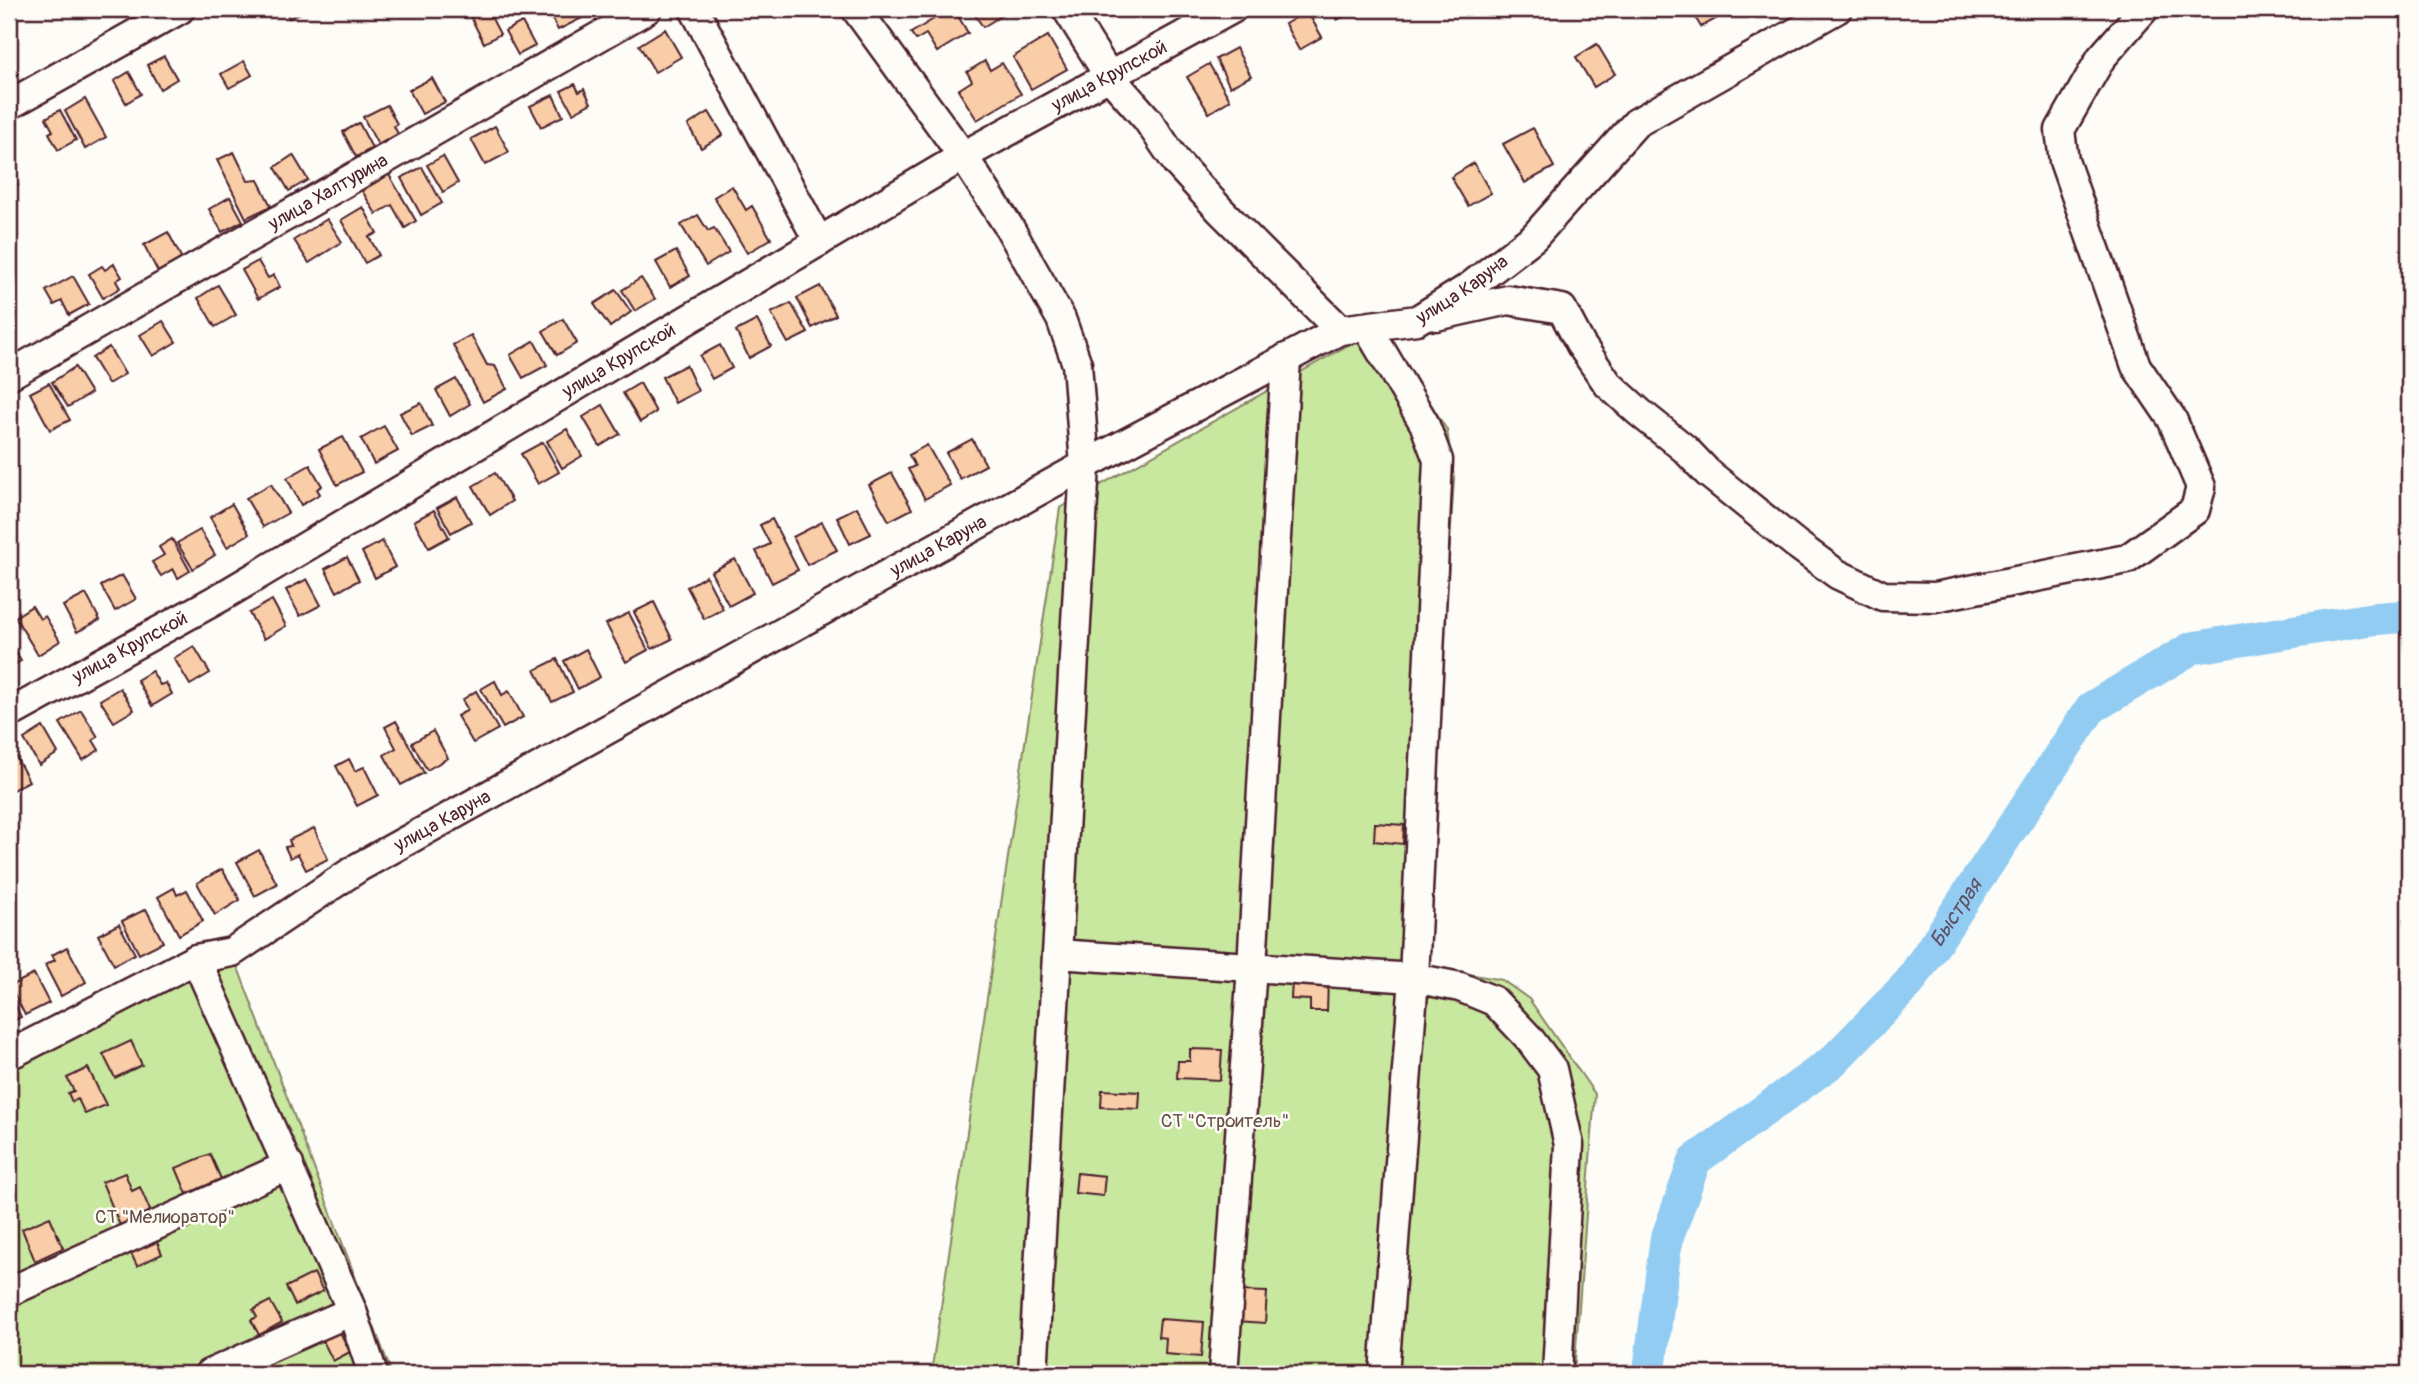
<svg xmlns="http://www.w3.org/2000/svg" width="2418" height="1383" viewBox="0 0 2418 1383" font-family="Pangolin,sans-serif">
<rect width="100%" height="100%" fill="#fdfcf7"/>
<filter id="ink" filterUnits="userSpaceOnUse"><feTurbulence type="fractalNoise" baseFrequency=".0143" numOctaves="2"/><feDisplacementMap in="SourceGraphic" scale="14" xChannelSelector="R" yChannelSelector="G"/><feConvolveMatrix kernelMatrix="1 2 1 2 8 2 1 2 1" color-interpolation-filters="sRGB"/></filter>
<g filter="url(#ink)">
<g fill="#c8e79f" stroke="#898365" stroke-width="2">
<path d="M1382,326L1447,430L1454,478L1424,966L1502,980L1529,999L1595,1094L1574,1374H931L1060,508Z"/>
<path d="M232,952L392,1374H9V1062Z"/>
</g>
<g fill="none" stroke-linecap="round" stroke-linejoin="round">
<path stroke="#92ccf2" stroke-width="33" id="s1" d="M1649,1374L1666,1241L1695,1160L1832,1062L1909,983L2091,708L2192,648L2371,619L2409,616"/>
</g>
<g fill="#f8cda7" stroke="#4a1f2b" stroke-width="2">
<path d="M284,9H309L289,18Z"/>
<path d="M487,9L500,34L484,43L471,18Z"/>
<path d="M547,9H578L582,18L558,30Z"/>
<path d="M943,9H954L968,33L937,52L926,34L916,40L911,33L945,12Z"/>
<path d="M971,9H1012L983,27Z"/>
<path d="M1331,9H1359L1337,20Z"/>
<path d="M1690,9H1724L1727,13L1701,27Z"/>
<path d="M1307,11L1322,37L1299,50L1285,24Z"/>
<path d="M522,22L535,46L518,55L505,31Z"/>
<path d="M665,29L681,57L655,72L639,45Z"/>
<path d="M1048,36L1067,69L1031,89L1013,57Z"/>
<path d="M1597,44L1615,74L1594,87L1576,57Z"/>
<path d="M1236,48L1251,76L1230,87L1216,59Z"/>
<path d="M164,56L177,79L160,89L147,65Z"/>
<path d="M244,61L252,75L229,88L221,74Z"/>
<path d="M985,61L990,70L1002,63L1021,94L977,120L958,90L972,81L967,72Z"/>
<path d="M1209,64L1230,100L1209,113L1187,77Z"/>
<path d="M129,72L141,94L126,103L114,81Z"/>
<path d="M432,78L445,102L422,114L409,90Z"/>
<path d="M575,84L579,92L584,89L591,103L573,113L561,91Z"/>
<path d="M553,95L563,116L541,127L530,106Z"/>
<path d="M85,99L106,137L85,149L65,111Z"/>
<path d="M387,105L397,124L394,126L398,134L378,145L363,117Z"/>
<path d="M60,110L76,140L58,150L49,133L53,131L46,118Z"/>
<path d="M709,112L723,135L701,148L688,125Z"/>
<path d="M359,123L372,148L356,157L343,132Z"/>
<path d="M495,126L509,152L485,165L471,139Z"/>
<path d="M1533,128L1554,167L1525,183L1503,144Z"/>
<path d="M234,152L248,181L258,180L271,206L246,218L217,160Z"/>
<path d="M293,155L308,180L289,191L275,167Z"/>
<path d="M443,156L458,183L443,192L427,165Z"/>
<path d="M1474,163L1491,193L1468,206L1451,177Z"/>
<path d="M422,167L442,203L421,215L401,178Z"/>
<path d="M388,173L416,221L405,228L392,205L376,214L361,189Z"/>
<path d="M13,175L18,185L9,189L13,196L9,198V177Z"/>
<path d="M732,186L746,210L752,206L771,239L747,253L714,197Z"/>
<path d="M230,197L243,221L222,232L209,209Z"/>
<path d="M363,207L377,233L369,237L379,255L365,263L341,220Z"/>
<path d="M698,215L708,231L714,228L729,252L706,266L681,225Z"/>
<path d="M327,219L342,242L309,263L294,240Z"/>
<path d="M168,232L182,259L158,272L144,245Z"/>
<path d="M676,251L690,276L670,287L656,262Z"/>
<path d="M258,261L268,278L274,275L280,287L258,299L242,270Z"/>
<path d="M114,264L122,277L116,281L120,288L103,298L89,274L102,266L105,270Z"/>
<path d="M73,276L89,304L69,315L62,301L54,305L46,291Z"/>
<path d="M641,278L655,299L635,311L622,290Z"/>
<path d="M218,285L236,315L215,327L198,298Z"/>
<path d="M820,286L836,315L812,328L797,298Z"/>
<path d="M616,290L631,312L610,327L594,304Z"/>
<path d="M791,303L808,333L788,343L771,313Z"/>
<path d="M563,319L577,343L557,355L543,331Z"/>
<path d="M757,320L771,346L749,358L736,331Z"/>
<path d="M163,321L176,342L153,356L140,335Z"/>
<path d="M471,335L487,365L495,366L507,389L483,402L453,345Z"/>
<path d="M534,341L547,365L523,378L510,355Z"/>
<path d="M720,345L732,368L712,379L700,356Z"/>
<path d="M109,347L125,374L108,384L92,358Z"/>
<path d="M686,365L698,391L675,403L662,377Z"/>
<path d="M75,367L91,393L68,407L52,382Z"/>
<path d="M456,379L470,404L450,416L436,390Z"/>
<path d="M49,383L70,420L50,430L30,393Z"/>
<path d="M640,383L656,412L640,422L623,393Z"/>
<path d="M421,403L432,426L412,436L400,413Z"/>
<path d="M603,405L620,434L600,446L583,417Z"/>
<path d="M384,426L398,451L374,464L361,439Z"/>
<path d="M567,429L582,456L562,468L547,441Z"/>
<path d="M343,437L362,472L337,485L319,449Z"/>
<path d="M972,439L986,465L960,479L946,453Z"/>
<path d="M543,442L559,472L538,484L521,454Z"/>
<path d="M927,445L950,485L925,499L908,469L915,466L909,455Z"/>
<path d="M310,465L322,486L317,489L320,494L301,505L287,478Z"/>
<path d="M495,473L512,501L490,515L473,486Z"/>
<path d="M892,473L912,509L889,521L869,485Z"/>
<path d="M271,484L288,513L263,527L246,498Z"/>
<path d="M457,497L471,522L451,533L437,508Z"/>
<path d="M232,504L249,534L227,547L210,517Z"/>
<path d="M857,507L871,534L850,544L837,517Z"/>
<path d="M434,510L449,537L429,548L414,521Z"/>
<path d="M772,519L798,570L772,583L756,551L770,544L760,525Z"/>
<path d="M822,522L837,550L807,565L793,537Z"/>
<path d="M200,530L215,555L193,569L177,543Z"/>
<path d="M172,539L190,571L178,578L173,569L161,576L152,562L164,555L159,547Z"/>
<path d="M382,541L395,567L375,578L362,552Z"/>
<path d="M347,557L359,580L337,592L325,569Z"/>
<path d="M735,559L753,593L729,606L711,572Z"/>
<path d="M122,575L136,599L115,611L101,586Z"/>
<path d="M706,576L723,609L704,619L687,587Z"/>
<path d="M307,579L321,605L300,616L286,590Z"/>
<path d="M86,594L100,620L77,632L63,606Z"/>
<path d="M272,600L286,626L264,639L249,613Z"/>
<path d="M654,602L672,639L652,649L634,612Z"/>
<path d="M32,606L40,619L45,616L60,641L38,655L15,617Z"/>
<path d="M629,613L648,650L626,662L606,624Z"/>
<path d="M9,640L21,661L9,668Z"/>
<path d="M194,646L210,673L190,685L174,658Z"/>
<path d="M586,649L600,677L578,689L564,661Z"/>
<path d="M557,659L573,692L552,702L535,670Z"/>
<path d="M152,671L160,685L166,683L172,694L152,706L137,680Z"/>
<path d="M495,681L502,695L509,691L523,717L503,728L481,689Z"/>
<path d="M120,688L134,710L114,722L100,700Z"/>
<path d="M476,691L498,729L473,743L457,716L468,710L462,700Z"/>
<path d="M81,710L98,737L93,740L99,750L83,760L60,723Z"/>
<path d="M396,721L424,773L401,785L384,755L396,748L385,727Z"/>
<path d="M43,727L58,753L39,765L24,739Z"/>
<path d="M433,731L448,758L427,770L412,743Z"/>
<path d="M11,748L29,781L9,792V749Z"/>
<path d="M349,759L355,771L364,767L378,795L357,806L336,766Z"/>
<path d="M1375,823L1404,825L1403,844L1374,841Z"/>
<path d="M314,828L328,859L306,870L298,854L290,858L285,847L291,846L289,840Z"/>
<path d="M259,850L277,884L255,896L237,862Z"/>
<path d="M222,869L240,900L215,915L197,883Z"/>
<path d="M174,888L177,895L187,890L203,921L179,935L158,897Z"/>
<path d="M146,909L163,942L139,954L122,921Z"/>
<path d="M119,924L135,954L114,965L98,935Z"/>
<path d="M67,947L86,982L61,996L45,965L55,960L52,955Z"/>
<path d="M34,974L49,1003L25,1015L10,986Z"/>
<path d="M1292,980L1328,981L1327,1011H1310V1000L1291,999Z"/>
<path d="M9,992L21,1017L9,1023Z"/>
<path d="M131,1041L142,1065L115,1078L103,1054Z"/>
<path d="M1190,1049L1222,1050L1220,1080L1177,1078L1178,1061H1190Z"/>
<path d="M88,1068L106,1105L85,1114L78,1099L72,1102L68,1093L74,1091L67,1078Z"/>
<path d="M1102,1090L1140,1092L1139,1109L1101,1107Z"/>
<path d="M210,1154L221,1179L187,1194L176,1168Z"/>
<path d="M125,1173L132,1191L140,1187L152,1215L121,1228L102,1182Z"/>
<path d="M1077,1173L1105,1176L1103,1196L1075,1193Z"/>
<path d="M50,1217L63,1248L35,1261L22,1229Z"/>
<path d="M153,1233L162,1254L137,1266L127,1245Z"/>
<path d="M314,1273L323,1291L295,1305L286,1287Z"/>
<path d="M1239,1291L1267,1292L1265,1323L1237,1321Z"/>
<path d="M270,1301L282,1322L259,1335L251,1320L257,1317L253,1310Z"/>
<path d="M1160,1319L1204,1322L1201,1357L1165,1354L1166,1338L1158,1337Z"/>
<path d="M337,1326L350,1352L333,1361L320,1335Z"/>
<path d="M1113,1369L1126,1370V1374H1113Z"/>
</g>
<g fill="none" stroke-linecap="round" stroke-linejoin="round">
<defs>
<g id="minor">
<path d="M694,9L819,242"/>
<path d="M856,9L963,156L1009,227L1061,319L1077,364L1085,465L1033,1374"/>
<path d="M1067,9L1109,76L1147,119L1177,163L1220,210L1340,330"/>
<path d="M9,105L180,9"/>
<path d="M1436,316L1508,300L1562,309L1581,345L1608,384L1639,412L1685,449L1708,473L1796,544L1837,574L1883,596L1935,597L2127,559L2195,510L2201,487L2172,419L2136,366L2064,161L2060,130L2101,58L2144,9"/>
<path d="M1367,327L1424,423L1438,460L1414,978L1384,1374"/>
<path id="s2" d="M9,375L647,9"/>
<path id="s3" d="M9,714L221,597L963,156L1232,9"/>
<path d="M1057,954L1414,978L1460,987L1494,1001L1528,1037L1552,1069L1569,1145L1557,1374"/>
<path d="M196,959L352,1311L373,1374"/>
<path id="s4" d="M9,1055L196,959L232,952L359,867L1085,465L1340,330L1417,320L1468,288L1534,237L1636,123L1837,9"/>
<path d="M9,1292L289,1165"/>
<path d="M209,1374L352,1311"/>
<path d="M1223,1374L1252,967L1286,358"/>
</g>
</defs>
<use href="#minor" stroke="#4a1f2b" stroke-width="33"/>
<use href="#minor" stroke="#fdfcf7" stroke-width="28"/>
</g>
</g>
<g text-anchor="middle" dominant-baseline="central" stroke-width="5" stroke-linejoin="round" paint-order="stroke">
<g font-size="19" fill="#4a1f2b" stroke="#fdfcf7">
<text stroke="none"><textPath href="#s3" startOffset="1272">улица Крупской</textPath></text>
<text stroke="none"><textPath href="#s2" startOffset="368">улица Халтурина</textPath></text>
<text stroke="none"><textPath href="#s4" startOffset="1650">улица Каруна</textPath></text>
<text stroke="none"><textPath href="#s3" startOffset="705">улица Крупской</textPath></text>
<text stroke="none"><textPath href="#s4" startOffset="1062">улица Каруна</textPath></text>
<text stroke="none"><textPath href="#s3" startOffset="138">улица Крупской</textPath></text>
<text stroke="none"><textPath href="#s4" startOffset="495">улица Каруна</textPath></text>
</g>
<g font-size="19" fill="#6a5148" stroke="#fdfcf7">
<text x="1225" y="1121">СТ "Строитель"</text>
<text x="165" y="1217">СТ "Мелиоратор"</text>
</g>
<g font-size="21" font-style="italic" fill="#605367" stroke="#fdfcf7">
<text stroke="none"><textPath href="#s1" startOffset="583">Быстрая</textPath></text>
</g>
</g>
<rect width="2418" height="1383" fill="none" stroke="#fdfcf7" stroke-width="35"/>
<rect x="18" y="18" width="2383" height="1348" fill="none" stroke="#4a1f2b" stroke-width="2.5" filter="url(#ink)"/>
</svg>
